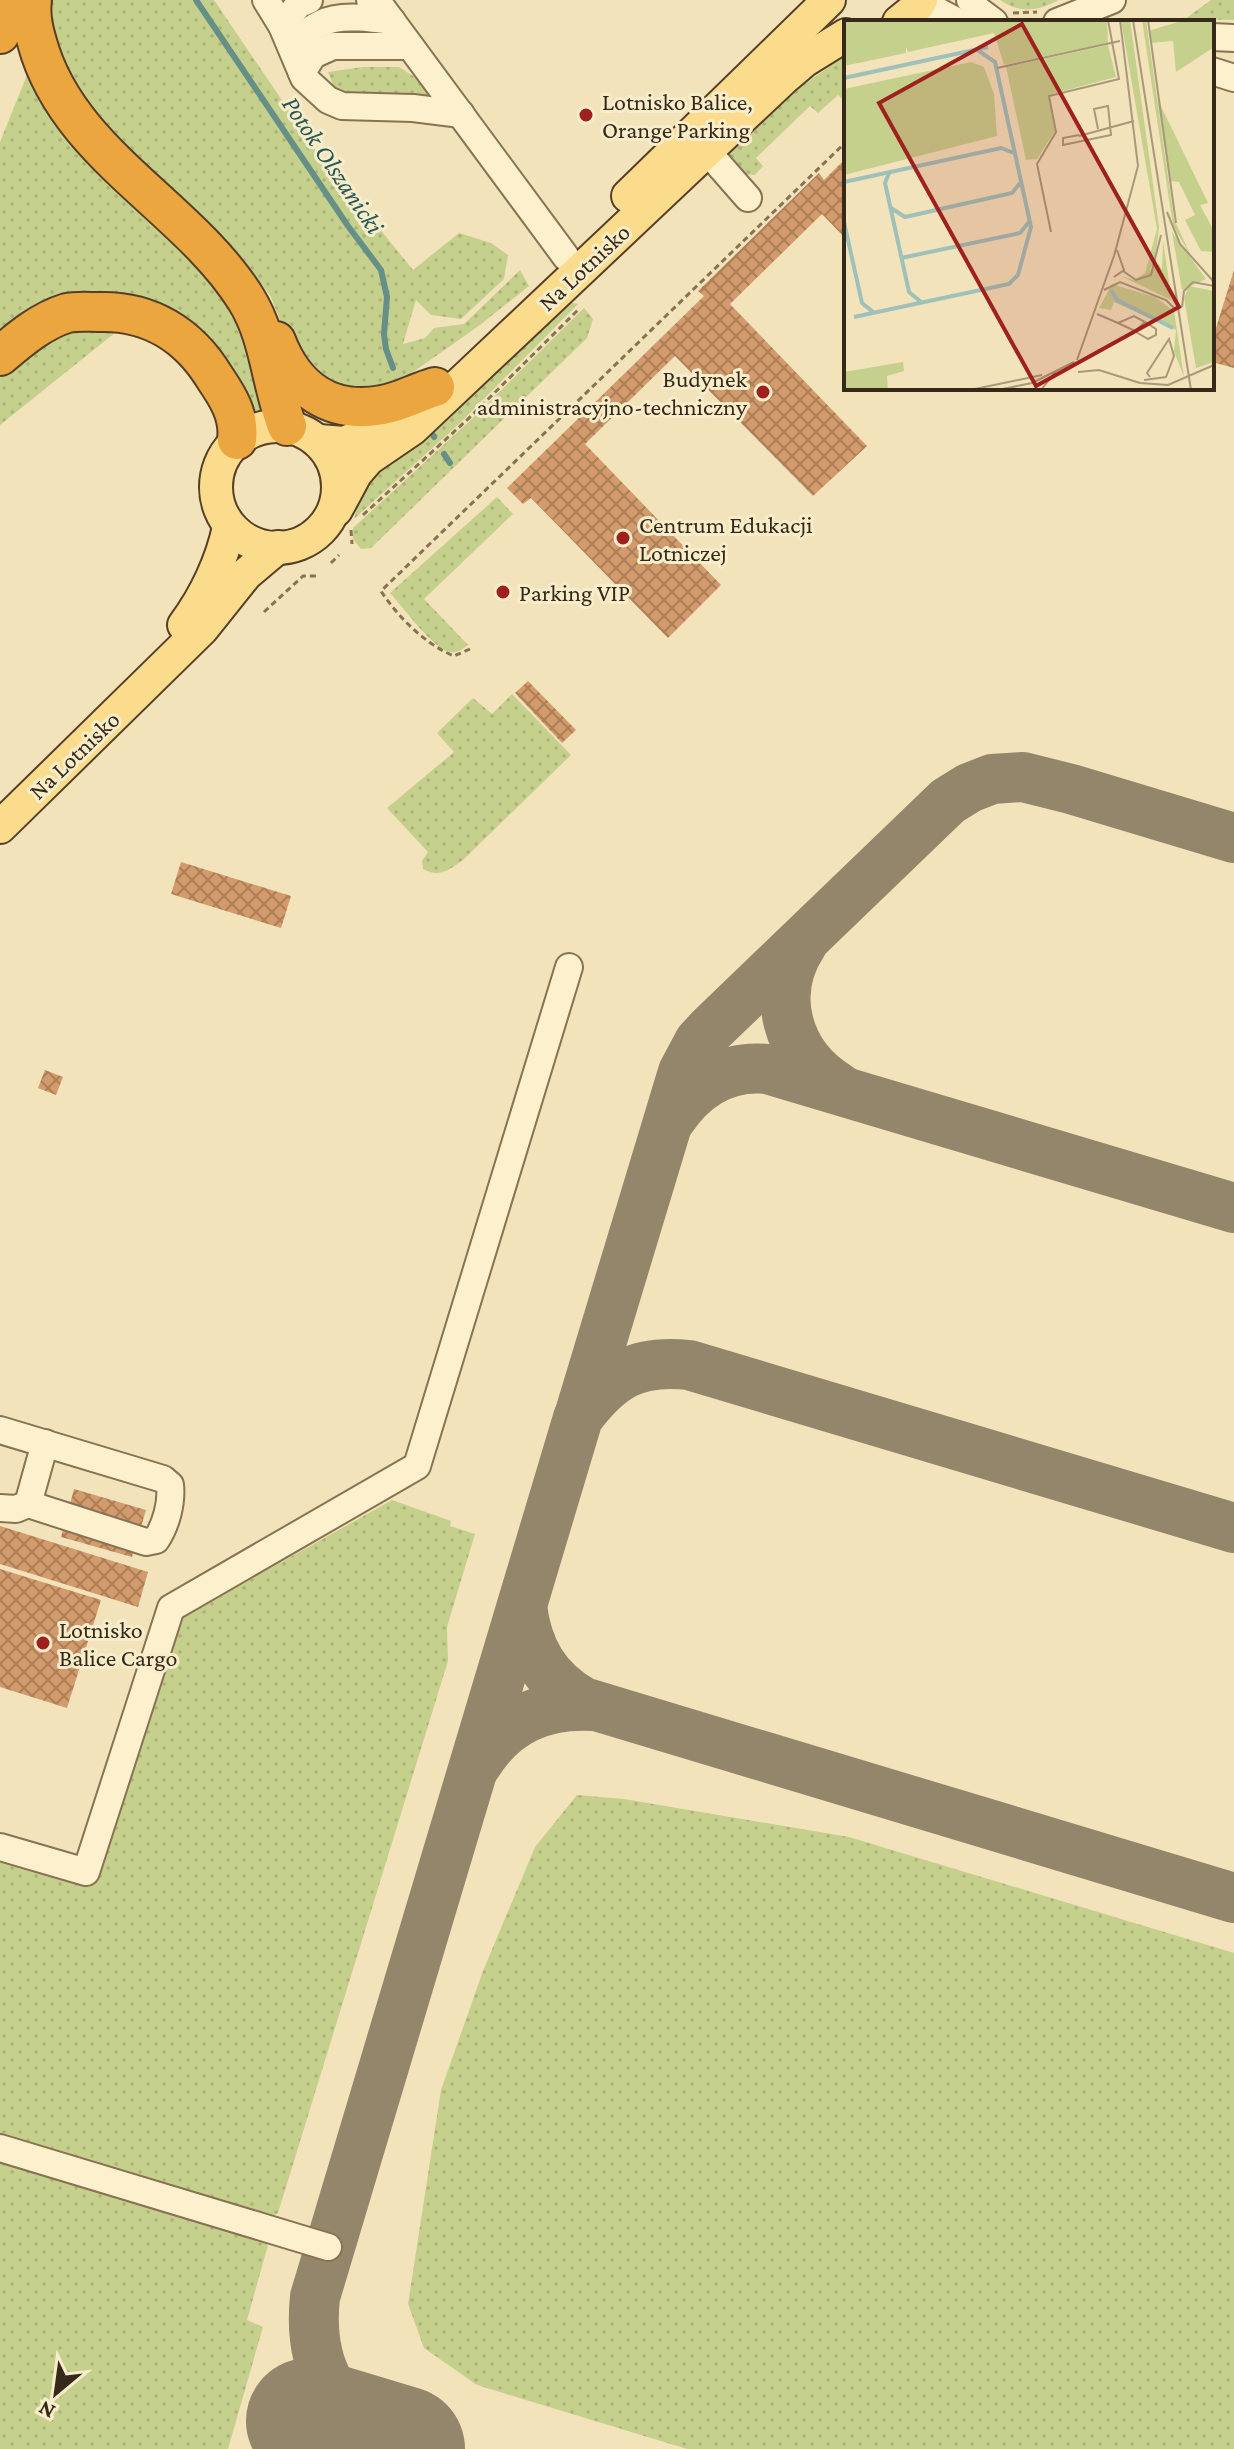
<svg xmlns="http://www.w3.org/2000/svg" width="1234" height="2449" viewBox="0 0 1234 2449" font-family="'Crimson Pro',serif">
<defs>
<pattern id="grass-dots" width="8" height="8" patternUnits="userSpaceOnUse" patternTransform="scale(2)"><rect width="8" height="8" fill="#c6d08d"/><path d="M2 2h.1M6 6h.1" fill="none" stroke="#abb379" stroke-width="1.8" stroke-linecap="round"/></pattern>
<pattern id="building-cross-hatch" width="8" height="8" patternUnits="userSpaceOnUse" patternTransform="scale(2)"><rect width="8" height="8" fill="#d39b6c"/><path d="M0 0l8 8M0 8l8-8" fill="none" stroke="#ac7e58"/></pattern>
</defs>
<rect width="100%" height="100%" fill="#f2e3ba"/>
<g fill="url(#grass-dots)">
<path d="M43,0H214L315,149L413,270L459,233L491,243L508,255L504,279L461,319L431,315L416,300L403,344L425,338L434,328L464,324L520,270L529,286L480,325L382,394L355,399L295,358L271,297L243,259L187,204L123,156L57,71Z"/>
<path d="M1000,0H1059C1037,11 1021,14 1000,0Z"/>
<path d="M1211,0H1234V20L1185,19Z"/>
<path d="M842,58H846V103L838,95L818,113L810,106L756,158L763,166L755,175L743,174L729,155L732,145L806,83Z"/>
<path d="M363,67H399L427,85L428,98L364,99L334,87L328,72Z"/>
<path d="M27,75L66,135L186,247L241,325L268,416L250,420L224,372L74,301L20,315L0,333V142Z"/>
<path d="M559,300L578,304L461,422L354,519L365,477Z"/>
<path d="M584,308L593,319L587,338L371,548L361,549L353,539V528L474,417Z"/>
<path d="M89,324L121,328L0,425V378L39,341Z"/>
<path d="M497,497L513,514L424,599L468,645C462,649 458,653 450,652C433,649 403,607 390,593Z"/>
<path d="M512,694L571,755L463,860C449,870 439,878 423,869L422,861L428,852L387,808L454,752L437,733L473,698L492,714Z"/>
<path d="M392,1500L451,1521L450,1526L475,1534L447,1627L448,1661L278,2213L267,2220L0,2142V1862L91,1884L175,1622Z"/>
<path d="M577,1795L624,1799L849,1837L1234,1953V2449H687L477,2385L424,2348L408,2304L441,2090L483,1971L535,1847Z"/>
<path d="M0,2155L256,2235L268,2245L247,2320L263,2327L228,2449H0Z"/>
</g>
<g fill="none" stroke-linecap="round" stroke-linejoin="round">
<g stroke="#668f87" stroke-width="6">
<path d="M196,0L348,226L381,270L387,297L384,334L386,349L393,368"/>
<path d="M433,435L434,437"/>
<path d="M444,454L450,463"/>
</g>
<g stroke="#94866a" stroke-width="50">
<path d="M803,943C769,994 787,1056 838,1087"/>
<path d="M671,1119C693,1086 725,1065 767,1069L1234,1208"/>
<path d="M580,1413L683,1072L699,1042L711,1029L948,801L969,788L992,779L1023,777L1071,789L1234,838"/>
<path d="M522,1606C527,1649 545,1680 583,1702L1234,1898"/>
<path d="M477,1764C504,1720 544,1703 594,1706"/>
<path d="M395,2449C337,2407 307,2373 315,2297L578,1418C609,1376 636,1359 689,1365L1234,1528"/>
</g>
<path stroke="#94866a" stroke-width="126" d="M309,2421L402,2449"/>
</g>
<g fill="url(#building-cross-hatch)">
<path d="M846,158V239L822,214L730,304L867,446L813,496L675,356L585,444L721,585L668,638L531,498L523,504L507,488L704,296L698,291L819,173L824,180Z"/>
<path d="M1234,270V368L1212,362V341Z"/>
<path d="M528,681L576,730L562,743L515,693Z"/>
<path d="M181,862L291,896L281,928L171,894Z"/>
<path d="M45,1070L63,1077L56,1095L38,1088Z"/>
<path d="M74,1489L146,1510L132,1557L61,1537Z"/>
<path d="M0,1526L148,1572L138,1607L0,1564Z"/>
<path d="M0,1569L101,1600L67,1708L0,1687Z"/>
</g>
<g fill="none" stroke-linecap="round" stroke-linejoin="round">
<defs>
<g id="minor">
<path d="M266,0L282,26"/>
<path d="M309,0L298,5L282,26L304,78L328,100L342,106L413,108L461,114"/>
<path d="M370,0L377,1L566,257"/>
<path d="M929,0L932,8L958,22"/>
<path d="M970,0L978,10L994,22"/>
<path d="M1057,22L1112,0"/>
<path d="M1212,37L1234,38"/>
<path d="M293,51C316,10 351,16 392,21"/>
<path d="M1212,71L1234,78"/>
<path d="M302,73L313,55L333,46H410"/>
<path d="M706,150L748,198"/>
<path d="M0,1430L163,1479L170,1485C172,1503 166,1525 156,1540L146,1542L28,1504"/>
<path d="M0,1508L16,1509L28,1504L45,1443"/>
<path d="M0,1847L86,1872L171,1608L417,1466L569,967"/>
<path d="M0,2148L328,2247"/>
</g>
<g id="major">
<path d="M899,22L915,9L921,0"/>
<path d="M628,196L829,0"/>
<circle cx="277" cy="487" r="61"/>
<path d="M319,441L344,443L382,427L402,414"/>
<path d="M336,510L356,473L368,459L412,429L784,78L804,61L846,35"/>
<path d="M184,625C205,597 222,561 229,527"/>
<path d="M0,827L202,629L246,574L278,547"/>
</g>
<g id="highway">
<path d="M32,0C30,14 33,29 37,42C67,154 188,206 246,299C270,337 271,385 287,426"/>
<path d="M0,34L12,0"/>
<path d="M276,341C294,388 330,415 382,405C401,402 417,392 435,387"/>
<path d="M0,356C20,339 41,321 67,313C76,311 88,312 98,312C149,310 189,335 215,378C228,397 240,416 237,440"/>
</g>
</defs>
<use href="#minor" stroke="#897253" stroke-width="30"/>
<use href="#major" stroke="#563f28" stroke-width="36"/>
<use href="#highway" stroke="#563f28" stroke-width="42"/>
<g stroke="#897253" stroke-width="3" stroke-dasharray="6 4" stroke-linecap="butt">
<path d="M1013,13L1037,12"/>
<path d="M363,515L468,419L580,308"/>
<path d="M351,530L352,544"/>
<path d="M331,563L339,555"/>
<path d="M264,612L303,576H317"/>
<path d="M470,649L454,656C426,645 397,616 381,591L846,142"/>
</g>
<use href="#minor" stroke="#fcf0cd" stroke-width="26"/>
<use href="#major" stroke="#fadc8c" stroke-width="32"/>
<use href="#highway" stroke="#eba640" stroke-width="38"/>
</g>
<g fill="#9e211e" stroke="#f8edca" stroke-width="3">
<circle cx="586" cy="115" r="8"/>
<circle cx="763" cy="392" r="8"/>
<circle cx="623" cy="538" r="8"/>
<circle cx="503" cy="592" r="8"/>
<circle cx="43" cy="1643" r="8"/>
</g>
<g text-anchor="middle" dominant-baseline="central" stroke-width="6" stroke-linejoin="round" paint-order="stroke">
<g font-size="24" fill="#372919" stroke="#f8edca" text-anchor="start">
<text x="602" y="101">Lotnisko Balice,<tspan x="602" dy="28">Orange Parking</tspan></text>
<text x="747" y="378" text-anchor="end">Budynek<tspan x="747" dy="28">administracyjno-techniczny</tspan></text>
<text x="639" y="524">Centrum Edukacji<tspan x="639" dy="28">Lotniczej</tspan></text>
<text x="519" y="592">Parking VIP</text>
<text x="59" y="1629">Lotnisko<tspan x="59" dy="28">Balice Cargo</tspan></text>
</g>
<g font-size="24" fill="#372919" stroke="#f8edca">
<text transform="translate(584 267) rotate(-43)">Na Lotnisko</text>
<text transform="translate(74 755) rotate(-44)">Na Lotnisko</text>
</g>
<g font-size="26" font-style="italic" fill="#275857" stroke="#f8edca">
<text transform="translate(333 165) rotate(56)">Potok Olszanicki</text>
</g>
</g>
<g transform="translate(844 20)">
<rect width="370" height="370" fill="#f2e3ba"/>
<path d="M0,0H263L264,23L160,45L150,13L64,32L62,27V33L0,46ZM277,0H286L315,207L311,242L300,257L313,209ZM298,0H302L330,199L347,236L329,206ZM341,0H370V27L332,52L329,21L307,23V10ZM264,25L272,57L204,75L211,111L193,139L182,140L162,47ZM127,42L140,47L150,74L153,116L0,155V69ZM328,212L362,259L338,270ZM319,221L325,261L327,280L277,256L290,260L315,244L318,250ZM268,264L311,277L330,291L340,357L330,331L332,310L270,282L267,290L255,288ZM345,266L370,271V342L352,348L340,278ZM59,342L60,351L43,356L44,370H0V352Z" fill="#c6d08d"/>
<path d="M313,78L364,183L356,185L370,211V232L357,231L341,200L351,195L335,162L326,161Z" fill="#c6d08d"/>
<path fill="none" stroke="#9fc1b9" stroke-width="4" d="M0,58L144,27M45,153L41,163L65,272L77,282M0,162L157,128L170,133M47,188L61,197L168,173L177,162M0,202L18,283L29,292M57,238L176,213L185,202M267,270L273,280L329,308M10,297L165,264L174,255L187,207L151,42L132,29"/>
<path fill="none" stroke="#a7997a" stroke-width="2" d="M289,0L347,370M304,0L332,203M153,48L276,21M235,115L219,118V125L267,115L264,86L250,89L254,109M235,116L290,101M323,192L336,224L370,262M207,212L193,144L212,112L205,76L275,59L264,0M279,251L292,260L307,255L317,215M270,257L280,250L273,230M260,270L276,262L322,280L332,290M338,287L340,271L349,262L370,266M253,294L274,303L291,311L301,302L290,296L274,303M292,312L304,319L312,315V309L301,302M233,340L270,236L294,146L276,0M234,352L255,350L296,363M300,360L322,357L330,336L325,319L303,353L306,357M296,363L324,365L370,345M126,370L198,355M154,370L188,363L230,342M197,370L213,350"/>
<path fill="#9e211e" fill-opacity="0.15" stroke="#9e211e" stroke-width="4" d="M178,4L335,287L192,366L35,83Z"/>
<rect width="370" height="370" fill="none" stroke="#372919" stroke-width="4"/>
</g>
<g transform="translate(56 2393) rotate(209)" stroke="#f8edca" stroke-width="6" paint-order="stroke">
<path d="M0-6L14 30L0 20L-14 30Z" fill="#372919"/>
<text y="-12" font-size="22" font-weight="bold" text-anchor="middle" fill="#372919">N</text>
</g>
</svg>
